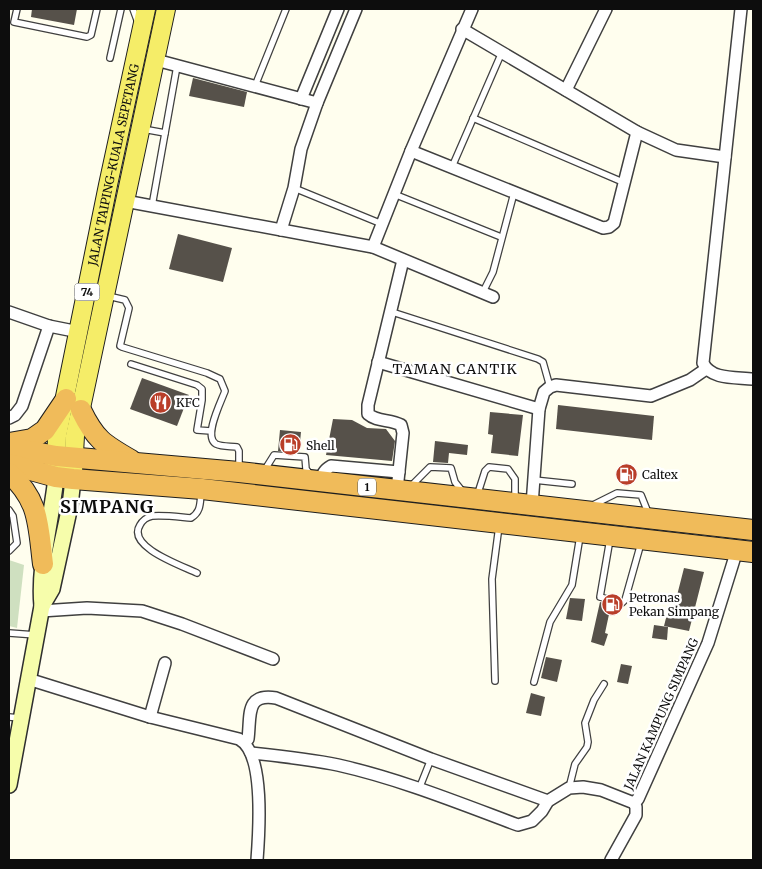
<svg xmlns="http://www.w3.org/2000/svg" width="762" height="869" viewBox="0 0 762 869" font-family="Merriweather,serif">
<rect width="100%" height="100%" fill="#fffeee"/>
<path fill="#cfe0c0" d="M9,560L24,565L17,628L9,626Z"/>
<g fill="#56514a">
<path d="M32,9H77L74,25L31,17Z"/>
<path d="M193,78L247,92L244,107L189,96Z"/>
<path d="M178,234L232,248L223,282L169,269Z"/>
<path d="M142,378L189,395L177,426L130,409Z"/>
<path d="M558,405L654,416L652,440L556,429Z"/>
<path d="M490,412L523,415L518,456L491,453L493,435L488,434Z"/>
<path d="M333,419L352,420L367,428L386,429L395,441L392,461L326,455Z"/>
<path d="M280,430L301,432L299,452L278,451Z"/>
<path d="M435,441L468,445L467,455L449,453L448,463L433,462Z"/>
<path d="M684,568L704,572L689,631L664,626L667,614L672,615Z"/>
<path d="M570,598L585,599L582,621L566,619Z"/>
<path d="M600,602L611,605L605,633L608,634L604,646L591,642Z"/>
<path d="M654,625L668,627L667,640L652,638Z"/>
<path d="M546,657L562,660L557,682L541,678Z"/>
<path d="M621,664L632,666L628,684L617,682Z"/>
<path d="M531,693L545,697L541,716L526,713Z"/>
</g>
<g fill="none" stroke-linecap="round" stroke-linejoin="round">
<defs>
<g id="lane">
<path d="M17,9L14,22L87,37L91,35L97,9"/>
<path d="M133,9L137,20"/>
<path d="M110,58L121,9"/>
<path d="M255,86L286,9"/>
<path d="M473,118L625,183"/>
<path d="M143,129L165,133"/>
<path d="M452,167L502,52"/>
<path d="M294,188L382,224"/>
<path d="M394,194L501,237"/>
<path d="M152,206L177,66"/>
<path d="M483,292L493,272L514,193"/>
<path d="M108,296L125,300L129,308L120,346L122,347L207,373L220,379L225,391C221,402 203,437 216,444C222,447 231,446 237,447L239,451V468"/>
<path d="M389,311L538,359L543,362L550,387"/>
<path d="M131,364L197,385L202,389V400L197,430L211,431"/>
<path d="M264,471L274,455L305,457L306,469L310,474"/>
<path d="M534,480L572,484"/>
<path d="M411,486L430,467L451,468L455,482L463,492"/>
<path d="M477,496L485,471L489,467L508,469L515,479V500"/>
<path d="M591,506L617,493L641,495L647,510L650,513"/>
<path d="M9,510L13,516L17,543L9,551"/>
<path d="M610,539L600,597L622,603L625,600L641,543"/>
<path d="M197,573C183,566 126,547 140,525C142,521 147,517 152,516C165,515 179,517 191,518C201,512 200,503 201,494"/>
<path d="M9,633L36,635"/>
<path d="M495,681L492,579L499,526"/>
<path d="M534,682L550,622L572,585L580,536"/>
<path d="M9,717L20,718"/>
<path d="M569,788L575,764L587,747L588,742L585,723L594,700L604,684"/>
<path d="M419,789L431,759"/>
</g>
<g id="street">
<path d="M741,9L703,363C711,380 736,377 753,379"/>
<path d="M462,29L637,132L676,150L725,157"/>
<path d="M156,60L317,103"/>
<path d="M566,90L606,9"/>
<path d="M301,99L338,9"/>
<path d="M411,151L603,228L609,227L614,223L637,132"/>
<path d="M125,201L373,247L493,297"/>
<path d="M281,230L294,188L301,149L317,103L356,9"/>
<path d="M373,247L411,151L472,9"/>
<path d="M9,312L49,326L79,332"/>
<path d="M378,362L539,409"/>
<path d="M9,418L15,415L22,406L49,326"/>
<path d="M321,482C322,474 324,470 331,466L399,472"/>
<path d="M397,490L403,433L401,425C390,419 377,422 368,414V405L403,260"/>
<path d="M532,505L539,409L544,392L550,387L556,385L651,396L690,380L706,369"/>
<path d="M41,611L87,608L142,611L182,624L273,659"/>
<path d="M28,679L150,717L239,739C265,753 259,834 257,860"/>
<path d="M150,717L165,663"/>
<path d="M245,742L248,739C251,715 245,693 276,698L431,759L548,801"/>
<path d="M251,753C280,756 309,759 338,765C400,779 459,803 518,825L532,821L542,811L548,801L569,788L583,787L601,790L634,803L636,807V815L611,860"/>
<path d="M634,803L638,799L708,643L737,550"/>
</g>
<g id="secondary">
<path d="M42,606L52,589L70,506L73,479"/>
<path d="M9,785L42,606C38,566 52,518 56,477"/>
</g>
<g id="primary">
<path id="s1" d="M56,469L57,436L108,185L146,9"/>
<path d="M73,471L75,436L166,9"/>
</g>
<g id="highway">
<path d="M81,410C95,439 103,444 131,460"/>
<path d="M9,443L32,439L45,430L66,399"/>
<path d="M9,447L56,456L239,472L753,530"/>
<path d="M9,464L56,477L73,479L202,489L753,552"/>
<path d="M9,473C40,501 38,525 43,564"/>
</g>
</defs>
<use href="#lane" stroke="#404040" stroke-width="8"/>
<use href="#street" stroke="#404040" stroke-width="14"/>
<use href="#secondary" stroke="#2f2f2f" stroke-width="18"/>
<use href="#primary" stroke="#1e1e1e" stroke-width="20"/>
<use href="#highway" stroke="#1e1e1e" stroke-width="22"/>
<use href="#lane" stroke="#fff" stroke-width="5.5"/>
<use href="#street" stroke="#fff" stroke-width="11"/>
<use href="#secondary" stroke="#f6fdab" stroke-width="15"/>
<use href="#primary" stroke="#f5ed68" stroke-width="18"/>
<use href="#highway" stroke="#f0bb5a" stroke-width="20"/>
</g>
<defs>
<symbol id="restaurant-disc" viewBox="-11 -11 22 22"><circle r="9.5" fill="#b93e29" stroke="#fff"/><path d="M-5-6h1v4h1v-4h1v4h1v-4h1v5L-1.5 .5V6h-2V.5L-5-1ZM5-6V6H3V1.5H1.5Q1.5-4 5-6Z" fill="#fff"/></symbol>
<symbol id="fuel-disc" viewBox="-11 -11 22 22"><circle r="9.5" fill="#b93e29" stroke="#fff"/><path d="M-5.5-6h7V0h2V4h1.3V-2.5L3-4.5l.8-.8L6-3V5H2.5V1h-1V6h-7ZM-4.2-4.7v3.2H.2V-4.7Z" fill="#fff"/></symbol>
</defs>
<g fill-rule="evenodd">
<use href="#restaurant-disc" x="148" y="390" width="25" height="25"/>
<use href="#fuel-disc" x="278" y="432" width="25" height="25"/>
<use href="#fuel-disc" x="614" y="462" width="25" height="25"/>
<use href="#fuel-disc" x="600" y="592" width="25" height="25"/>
</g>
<g text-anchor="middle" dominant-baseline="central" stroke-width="5" stroke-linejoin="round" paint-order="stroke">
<g fill="#fff" stroke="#565656" stroke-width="1">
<rect x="74.5" y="283.5" width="25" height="17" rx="4"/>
<rect x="358" y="478.5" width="18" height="17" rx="4"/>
</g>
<g font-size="11" font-weight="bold" fill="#0d0d0d">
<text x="87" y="292">74</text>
<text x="367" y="487">1</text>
</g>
<g font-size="12" fill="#0d0d0d" stroke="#fff">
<text stroke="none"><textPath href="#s1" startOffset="310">JALAN TAIPING-KUALA SEPETANG</textPath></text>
<text transform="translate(661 714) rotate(-66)">JALAN KAMPUNG SIMPANG</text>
</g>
<g font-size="12" fill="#0d0d0d" stroke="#fff" text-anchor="start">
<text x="176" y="402">KFC</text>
<text x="306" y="445">Shell</text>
<text x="642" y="474">Caltex</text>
<text x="629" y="597">Petronas<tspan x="629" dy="14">Pekan Simpang</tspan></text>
</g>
<g font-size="14" letter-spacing="1" fill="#0d0d0d" stroke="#fff">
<text x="455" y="369">TAMAN CANTIK</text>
</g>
<g font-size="18" font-weight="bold" letter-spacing="1" fill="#0d0d0d" stroke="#fff">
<text x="107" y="506">SIMPANG</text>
</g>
</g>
<rect width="762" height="869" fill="none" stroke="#0d0d0d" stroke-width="20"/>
</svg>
